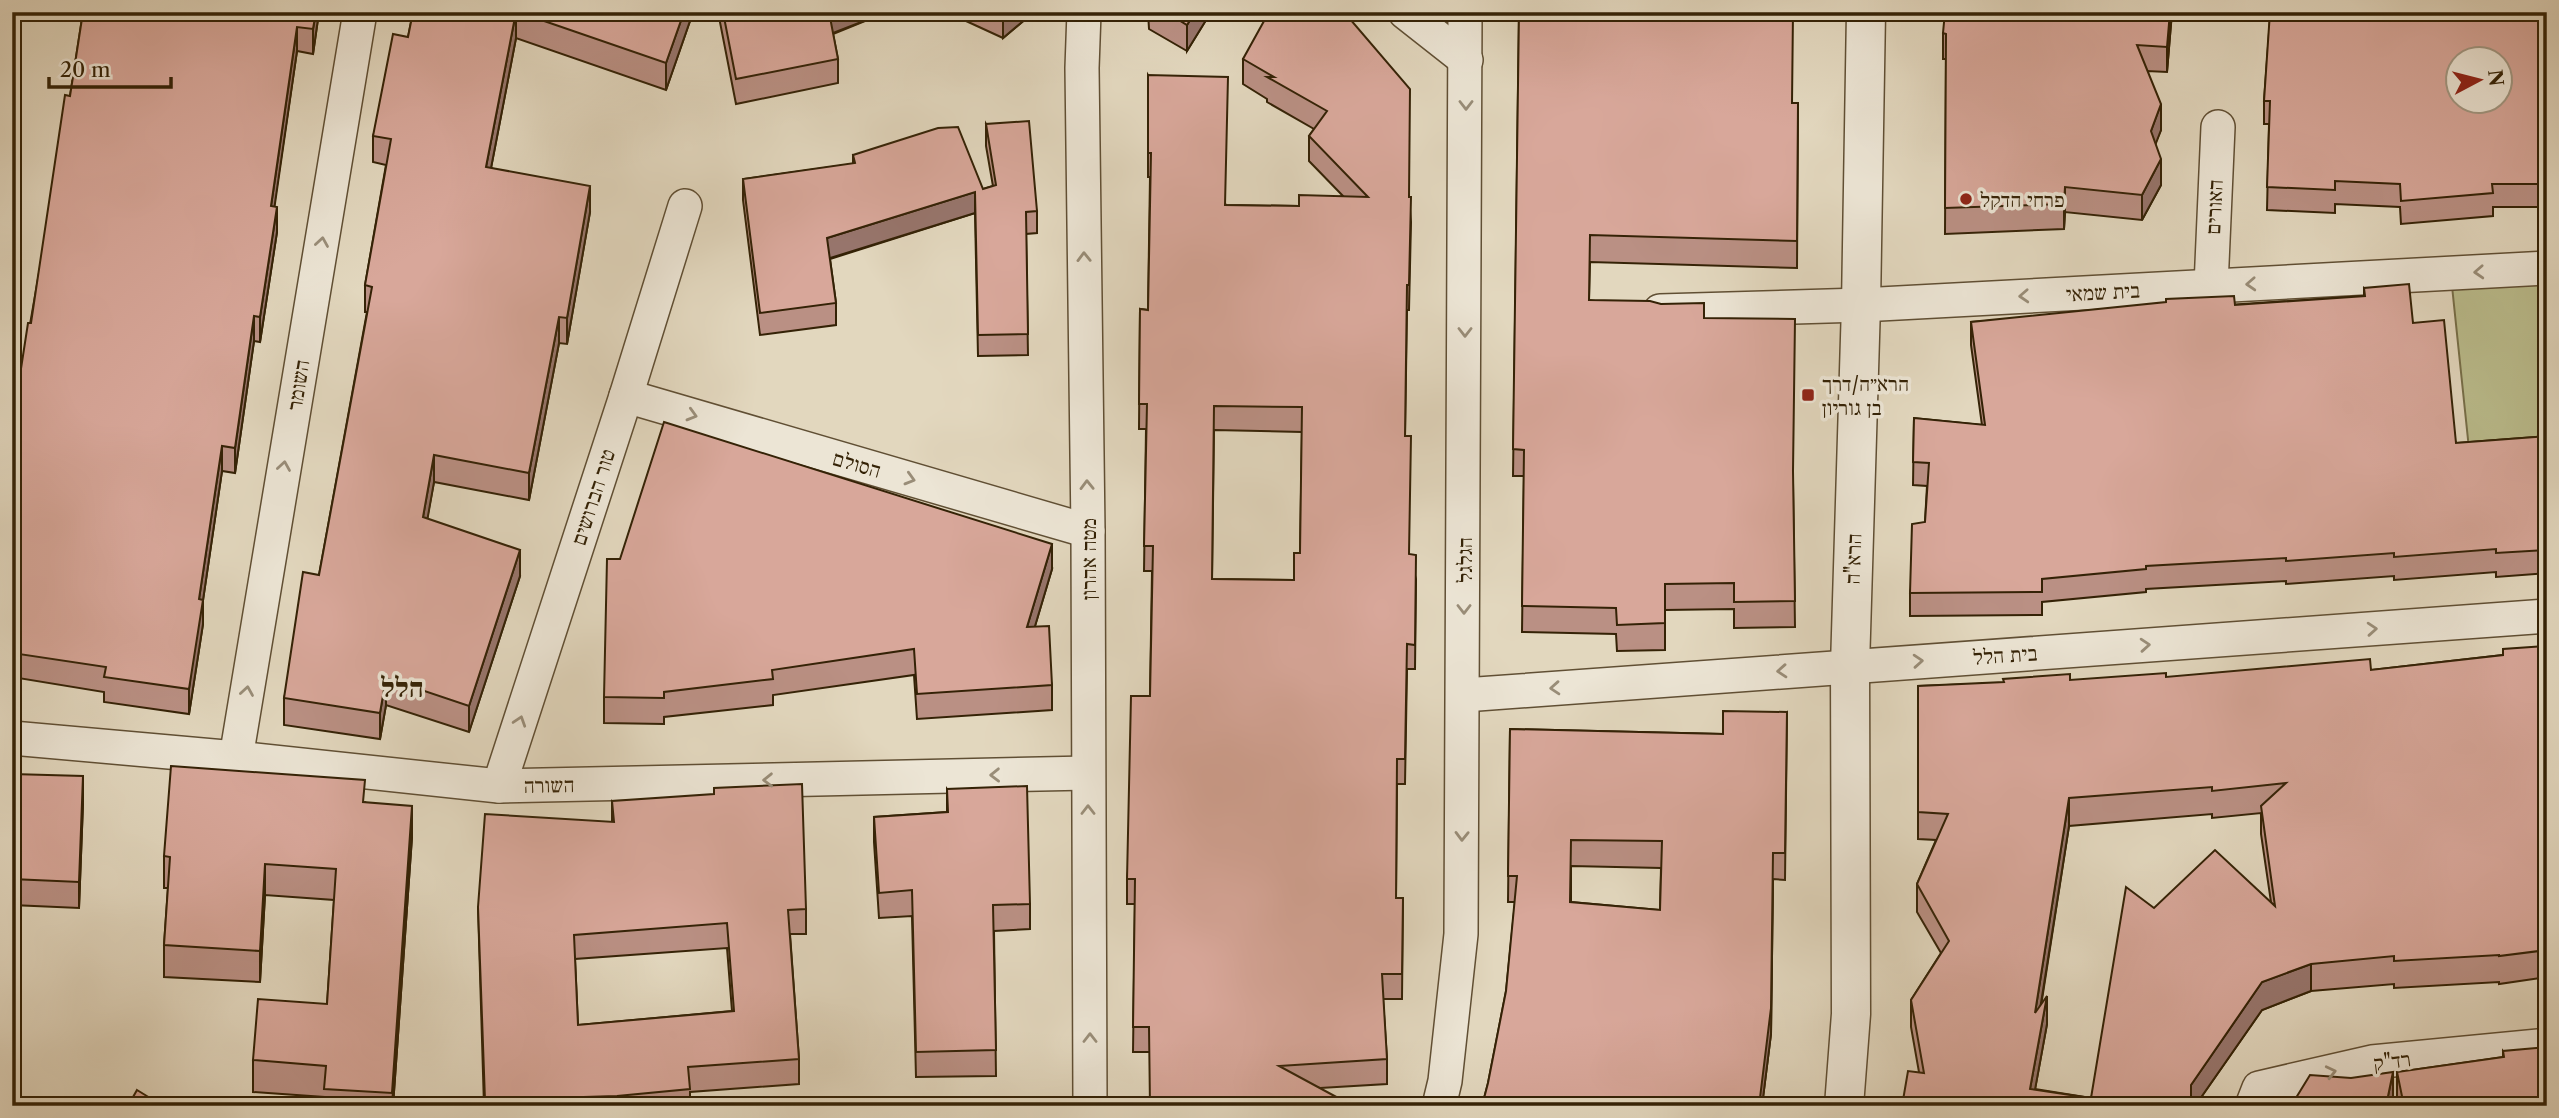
<svg xmlns="http://www.w3.org/2000/svg" width="2559" height="1118" viewBox="0 0 2559 1118" font-family="'Libre Caslon Text','Frank Ruhl Libre',serif">
<rect width="100%" height="100%" fill="#e2d7be"/>
<filter id="stains"><feTurbulence type="fractalNoise" baseFrequency=".00286" numOctaves="4"/><feColorMatrix values="0 0 0 0 .2 0 0 0 0 .09 0 0 0 0 .02 0 0 0 .5 -.17"/></filter>
<radialGradient id="worn" r=".72"><stop offset=".6" stop-color="#630" stop-opacity="0"/><stop offset="1" stop-color="#630" stop-opacity=".3"/></radialGradient>
<path fill="#babc8c" stroke="#776f49" stroke-width="2" d="M2547,277V441L2469,449L2452,286Z"/>
<g fill="none" stroke-linecap="round" stroke-linejoin="round">
<defs>
<g id="minor">
<path d="M1084,12L1082,68L1088,531L1090,1106"/>
<path d="M1405,12L1466,60"/>
<path d="M2211,286L2218,127"/>
<path d="M1660,311L1861,305L2547,268"/>
<path d="M626,396L1088,531"/>
<path d="M1464,695L2547,616"/>
<path d="M12,738L236,758L499,786L1088,773"/>
<path d="M236,758L360,12"/>
<path d="M499,786L626,396L685,206"/>
<path d="M1439,1106L1445,1081L1461,934L1465,12"/>
<path d="M2252,1106L2259,1088L2372,1062L2547,1045"/>
</g>
<path id="tertiary" d="M1844,1106L1851,1014L1850,666L1861,305L1866,12"/>
</defs>
<use href="#minor" stroke="#604f34" stroke-width="36"/>
<use href="#tertiary" stroke="#604f34" stroke-width="41"/>
<use href="#minor" stroke="#ece5d5" stroke-width="33"/>
<use href="#tertiary" stroke="#ece5d5" stroke-width="38"/>
</g>
<g fill="#ba9084" stroke="#342206" stroke-width="2" fill-rule="evenodd">
<path d="M83,12H319L313,54L297,51L274,206L277,232L260,342L254,341L235,473L222,471L203,600V624L189,714L104,702V692L12,677V427L70,96Z"/>
<path d="M413,12H691V18L666,90L516,38L491,168L590,212L567,344L559,343L529,500L434,482L427,519L520,576L469,732L386,705L380,739L284,725V698L319,575L367,312H365V285L386,165L373,162V136L408,37Z"/>
<path d="M718,12H887L833,34L838,59V83L736,104Z"/>
<path d="M965,12H1034L1003,38L966,21Z"/>
<path d="M1148,12H1211L1187,51L1149,29Z"/>
<path d="M1345,12L1409,197L1411,222L1409,310H1407L1405,436L1409,554L1416,579L1415,669H1407L1405,784H1397L1396,898H1403L1402,999H1383L1387,1059V1084L1320,1088L1149,1052H1133L1135,904H1127V879L1150,696L1152,571H1144L1146,429H1139L1140,309L1148,310L1150,177H1148V75L1226,205L1299,206L1343,196L1309,161V136L1314,129L1267,102V99L1243,84V59ZM1214,430L1302,432L1300,553L1294,580L1212,579Z"/>
<path d="M1519,12L1792,103H1798L1797,268L1590,262L1589,300L1704,318L1793,483L1795,627L1734,628V609L1665,610V650L1617,651L1616,634L1522,632L1524,476H1513Z"/>
<path d="M2172,12L2167,72L2147,71L2161,130L2155,144L2161,185L2142,220L2065,212L2064,229L1945,234L1946,59H1943V33Z"/>
<path d="M2241,12H2547V207H2493V216L2401,224L2400,207L2335,204V213L2267,210L2269,124H2264V101L2270,19L2241,21Z"/>
<path d="M986,124L1037,211V233L1026,234L1028,355L978,356L975,213L830,259L836,303V325L760,335L743,200V179L853,164V155L983,189L993,186L986,146Z"/>
<path d="M2364,288L2413,323L2456,443L2547,436V573L2496,577V572L2394,580V576L2286,584V581L2146,589V592L2042,602V615L1910,616V593L1925,522L1927,486L1913,485L1914,418L1982,425L1971,345V322L2364,296Z"/>
<path d="M1052,569L1035,626L1052,685V710L917,719L914,675L773,695V705L664,717V724L604,723V697Z"/>
<path d="M2547,646V977L2499,984V982L2394,988V984L2311,991L2262,1010L2195,1106H1902L1919,1072L1911,1027V1000L1941,953L1917,912V884L1936,840L1918,839V686L2371,670L2503,655ZM2261,813V834L2271,902L2154,908L2091,1098L2035,1089L2047,1024L2041,1006L2069,826L2212,814V818Z"/>
<path d="M1787,712L1785,880L1773,879L1771,1034L1762,1106H1482L1488,1083L1506,991L1515,902H1508L1510,729L1723,734ZM1571,866L1661,868L1660,910L1571,902Z"/>
<path d="M12,774L83,803L79,908L12,905Z"/>
<path d="M947,789L1030,904V929L994,931L996,1076L916,1077L912,916L879,918L874,842V817L947,812Z"/>
<path d="M612,801L806,909V934H790L799,1059V1084L690,1092V1106H484L478,907L612,822ZM727,948L732,1011L578,1025L575,959Z"/>
<path d="M365,802L412,837L393,1106H324V1097L253,1092V1060L327,1004L334,900L265,895L260,982L164,977V945L168,888H164V856Z"/>
<path d="M2503,1051L2547,1106H2398L2397,1098V1072L2503,1057Z"/>
</g>
<g fill="#97756c" stroke="#342206" stroke-width="2">
<path d="M316,12H319L313,54V29Z"/>
<path d="M516,12V38L486,194V167Z"/>
<path d="M684,12H691V18L666,90V63Z"/>
<path d="M828,12H887L828,35Z"/>
<path d="M1007,12H1034L1003,38V16Z"/>
<path d="M1195,12H1211L1187,51V25Z"/>
<path d="M2170,12H2172L2167,72V47Z"/>
<path d="M297,27V51L271,231V206Z"/>
<path d="M2161,104V130L2151,156V131Z"/>
<path d="M2161,159V185L2142,220V195Z"/>
<path d="M590,186V212L567,344V318Z"/>
<path d="M2065,187V212L2064,229V204Z"/>
<path d="M975,192V213L827,259V238Z"/>
<path d="M277,207V232L260,342V317Z"/>
<path d="M254,316V341L235,473V448Z"/>
<path d="M559,317V343L529,500V473Z"/>
<path d="M222,446V471L202,607L203,600V624L189,714V689L199,599Z"/>
<path d="M434,455V482L423,544V517Z"/>
<path d="M1052,544V569L1027,653V627Z"/>
<path d="M520,550V576L469,732V706Z"/>
<path d="M386,678V705L380,739V713Z"/>
<path d="M83,776V803L79,908V882Z"/>
<path d="M2069,798V826L2035,1041V1013Z"/>
<path d="M412,806V837L393,1106H392Z"/>
<path d="M265,864V895L260,982V951Z"/>
<path d="M1773,879L1771,1034L1762,1106H1759Z"/>
<path d="M2311,964V991L2262,1010L2195,1106H2191V1085L2262,982Z"/>
<path d="M2047,996V1024L2032,1106L2030,1089Z"/>
<path d="M2393,1072V1099L2392,1106H2386Z"/>
</g>
<g fill="#d8a79a" stroke="#342206" stroke-width="2" fill-rule="evenodd">
<path d="M83,12H316L313,29L297,27L271,206L277,207L260,317L254,316L235,448L222,446L199,599L203,600L189,689L104,677L106,667L12,653V427L28,323H31L65,95L70,96Z"/>
<path d="M413,12H516L486,167L590,186L567,318L559,317L529,473L434,455L423,517L520,550L469,706L386,678L380,713L284,698L303,572L319,575L372,287L365,285L391,139L373,136L393,34L408,37Z"/>
<path d="M518,12H684L666,63Z"/>
<path d="M723,12H829L838,59L736,79Z"/>
<path d="M996,12H1007L1003,16Z"/>
<path d="M1166,12H1195L1187,25Z"/>
<path d="M1269,12H1344L1410,89L1409,197H1411L1409,285H1407L1405,436H1411L1409,554L1416,555L1415,645L1407,644L1405,759H1397L1396,898H1403L1402,974H1382L1387,1059L1279,1066L1353,1106H1150L1149,1027H1133L1135,879H1127L1131,696H1150L1153,546H1144L1147,404H1139L1140,309L1148,310L1151,153H1148V75L1228,77L1225,205L1299,206V195L1368,197L1309,136L1327,111L1267,77H1274L1243,59ZM1214,406L1302,407L1300,553H1294V580L1212,579Z"/>
<path d="M1519,12H1793L1792,103H1798L1797,241L1590,235L1589,300L1650,301L1661,304L1704,303V318L1795,319L1793,471L1795,601L1734,602V583L1665,584V623L1617,625L1616,608L1522,606L1524,450L1513,449Z"/>
<path d="M1945,12H2170L2167,47L2137,45L2161,104L2151,131L2161,159L2142,195L2065,187L2064,204L1945,208L1946,34L1943,33Z"/>
<path d="M2270,12H2547V184H2492L2493,193L2401,201L2400,184L2335,181V190L2267,187L2270,101H2264ZM2458,60H2500V102H2458Z"/>
<path d="M1029,121L1037,211L1026,212L1028,334L978,335L975,192L827,238L836,303L760,313L743,179L855,163L853,155L938,128L958,127L983,189L996,185L986,124Z"/>
<path d="M2409,284L2413,323L2444,320L2456,443L2547,436V550L2496,553V549L2394,557V553L2286,561V558L2146,566V569L2042,579V592L1910,593L1912,524L1925,522L1929,463L1913,462L1914,418L1985,425L1971,322L2166,302V299L2234,296L2235,305L2365,296L2364,288Z"/>
<path d="M664,422L1052,544L1027,627L1049,626L1052,685L917,694L914,649L772,670L773,679L664,692V698L604,697L607,559H620Z"/>
<path d="M2547,646V950L2499,956V955L2394,961V956L2311,964L2262,982L2191,1085V1106H1902L1908,1071L1924,1073L1911,1000L1949,941L1917,884L1948,814L1918,812V686L2004,682L2003,679L2070,674V680L2166,673V677L2370,659L2371,670L2503,655V649ZM2286,783L2261,806L2275,906L2215,850L2154,908L2126,887L2091,1098L2030,1089L2047,996L2035,1013L2069,798L2212,787V791Z"/>
<path d="M1723,711L1787,712L1785,853H1773L1771,1008L1759,1106H1482L1488,1083L1506,991L1517,876H1508L1510,729L1723,734ZM1571,840L1662,841L1660,910L1570,902Z"/>
<path d="M171,766L365,780L363,802L412,806L392,1093L324,1089L326,1066L253,1060L258,999L327,1004L336,869L265,864L260,951L164,945L170,857L164,856Z"/>
<path d="M12,774L83,776L79,882L12,879Z"/>
<path d="M802,784L806,909L788,910L799,1059L688,1067L690,1089L617,1096L485,1100L478,907L485,814L614,822L612,801L714,794V788ZM727,923L734,1011L578,1025L574,935Z"/>
<path d="M1027,786L1030,904L993,905L996,1050L916,1052L912,890L879,893L874,817L948,812L947,789Z"/>
<path d="M2547,1047V1106H2404L2397,1072L2504,1057L2503,1051Z"/>
<path d="M2393,1072L2386,1106H2291L2310,1075L2351,1078Z"/>
<path d="M137,1090L163,1106H128Z"/>
</g>
<defs><path id="oneway-chevron" d="M-2-3.5L2.5 0L-2 3.5" fill="none" stroke-width="1.6" stroke-linecap="round" stroke-linejoin="round" transform="scale(1.75)"/></defs>
<g stroke="#998d78">
<use href="#oneway-chevron" transform="translate(1466 105) rotate(90)"/>
<use href="#oneway-chevron" transform="translate(322 242) rotate(-81)"/>
<use href="#oneway-chevron" transform="translate(1084 257) rotate(-91)"/>
<use href="#oneway-chevron" transform="translate(2479 272) rotate(177)"/>
<use href="#oneway-chevron" transform="translate(2251 284) rotate(177)"/>
<use href="#oneway-chevron" transform="translate(2024 296) rotate(177)"/>
<use href="#oneway-chevron" transform="translate(1465 332) rotate(90)"/>
<use href="#oneway-chevron" transform="translate(692 415) rotate(16)"/>
<use href="#oneway-chevron" transform="translate(284 466) rotate(-81)"/>
<use href="#oneway-chevron" transform="translate(910 479) rotate(16)"/>
<use href="#oneway-chevron" transform="translate(1087 485) rotate(-91)"/>
<use href="#oneway-chevron" transform="translate(1464 609) rotate(90)"/>
<use href="#oneway-chevron" transform="translate(2372 629) rotate(-4)"/>
<use href="#oneway-chevron" transform="translate(2145 645) rotate(-4)"/>
<use href="#oneway-chevron" transform="translate(1918 661) rotate(-4)"/>
<use href="#oneway-chevron" transform="translate(1782 671) rotate(176)"/>
<use href="#oneway-chevron" transform="translate(1555 688) rotate(176)"/>
<use href="#oneway-chevron" transform="translate(247 691) rotate(-81)"/>
<use href="#oneway-chevron" transform="translate(520 721) rotate(-72)"/>
<use href="#oneway-chevron" transform="translate(995 775) rotate(179)"/>
<use href="#oneway-chevron" transform="translate(768 780) rotate(179)"/>
<use href="#oneway-chevron" transform="translate(1088 810) rotate(-90)"/>
<use href="#oneway-chevron" transform="translate(1462 836) rotate(91)"/>
<use href="#oneway-chevron" transform="translate(1090 1038) rotate(-90)"/>
<use href="#oneway-chevron" transform="translate(2331 1072) rotate(-13)"/>
</g>
<g fill="#8f2418" stroke="#ece5d5" stroke-width="2.5">
<circle cx="1966" cy="199" r="7"/>
<rect x="1801" y="388" width="14" height="14" rx="3.5"/>
</g>
<g text-anchor="middle" dominant-baseline="central" stroke-width="7" stroke-linejoin="round" paint-order="stroke">
<g font-size="21" fill="#342206" stroke="#ece5d5" text-anchor="start">
<text x="1980" y="199">פרחי הדקל</text>
<text x="1822" y="383">הרא״ה/דרך<tspan x="1822" dy="24">בן גוריון</tspan></text>
</g>
<g font-size="21" fill="#342206" stroke="#ece5d5">
<text transform="translate(2214 207) rotate(-87)">האורים</text>
<text transform="translate(2103 292) rotate(-3)">בית שמאי</text>
<text transform="translate(298 385) rotate(-81)">השומר</text>
<text transform="translate(857 464) rotate(16)">הסולם</text>
<text transform="translate(593 497) rotate(-72)">טור הברושים</text>
<text transform="translate(1088 559) rotate(-90)">מטה אהרון</text>
<text transform="translate(1853 559) rotate(-88)">הרא"ה</text>
<text transform="translate(1464 560) rotate(-90)">הגלגל</text>
<text transform="translate(2005 655) rotate(-4)">בית הלל</text>
<text transform="translate(549 785) rotate(-1)">השורה</text>
<text transform="translate(2392 1061) rotate(-7)">רד"ק</text>
</g>
<g font-size="28" font-weight="bold" fill="#342206" stroke="#ece5d5">
<text x="402" y="687">הלל</text>
</g>
</g>
<rect width="2559" height="1118" fill="none" stroke="#e2d7be" stroke-width="42"/>
<rect x="14" y="14" width="2531" height="1090" fill="none" stroke="#342206" stroke-width="3.5"/>
<rect x="21" y="21" width="2517" height="1076" fill="none" stroke="#342206" stroke-width="2"/>
<g transform="translate(2479 80) rotate(83)"><circle r="33" fill="#ece5d5" stroke="#a29782" stroke-width="2"/>
<path d="M0-5L12 26L0 18L-12 26Z" fill="#8f2418"/>
<text y="-10" font-size="19" font-weight="bold" text-anchor="middle" fill="#342206">N</text>
</g>
<path d="M49 77v10h122v-10" fill="none" stroke="#342206" stroke-width="3.5"/>
<text x="60" y="77" font-size="21" fill="#342206" stroke="#ece5d5" stroke-width="5" paint-order="stroke">20 m</text>
<rect width="100%" height="100%" filter="url(#stains)"/>
<rect width="100%" height="100%" fill="url(#worn)"/>
</svg>
